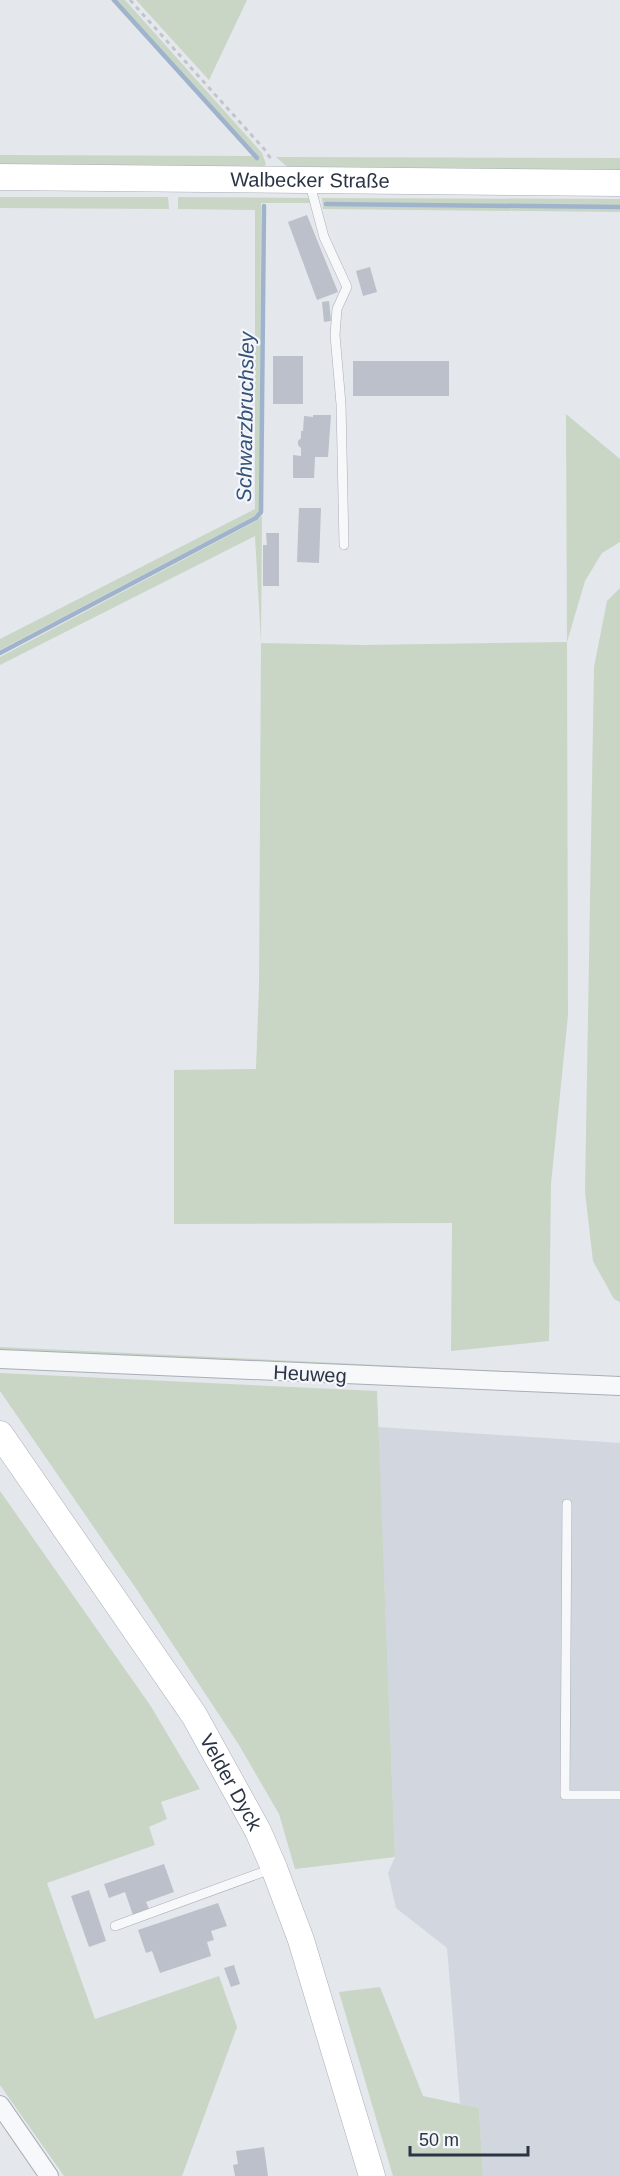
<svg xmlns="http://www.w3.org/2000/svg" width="620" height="2176" viewBox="0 0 620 2176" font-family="Helvetica,sans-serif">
<rect width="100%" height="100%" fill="#e4e7ec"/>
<path fill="#d2d6de" d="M378,1427L620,1443V2176H483L479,2108L460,2104L447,1948L396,1908L388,1873L395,1857Z"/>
<g fill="#c9d6c5">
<path d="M111,0H125L262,153L266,164L262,170L0,168V155L253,156Z"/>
<path d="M136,0H247L209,80Z"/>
<path d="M276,157L620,158V173L292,171Z"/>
<path d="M0,197H168L169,209L0,208Z"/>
<path d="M178,197L309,198L310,203H261L260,511L255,516L0,650V639L255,509V210L178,209Z"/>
<path d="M322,198L620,199V212L323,209Z"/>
<path d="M566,414L620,459V542L602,553L585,581L567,642L568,1015L551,1184L549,1341L451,1351L452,1223L174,1224V1070L256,1069L259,985L261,643L255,536L0,665V657L256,521L262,516L261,643L363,645L567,642Z"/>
<path d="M620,588V1302L614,1299L593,1261L585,1192L594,667L607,601Z"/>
<path d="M0,1347L549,1373L548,1376L0,1354Z"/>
<path d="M0,1373L377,1391L395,1857L295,1869L279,1814L239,1745L137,1590L0,1391Z"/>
<path d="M0,1491L150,1705L200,1789L161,1802L167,1819L149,1827L155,1845L47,1883L95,2019L219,1976L237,2027L182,2176H64L0,2085Z"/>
<path d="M380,1987L423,2096L479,2108L483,2176H393L339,1992Z"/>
</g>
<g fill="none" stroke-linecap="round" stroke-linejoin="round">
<g stroke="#9fb4cc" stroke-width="4.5">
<path d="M114,0L257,158"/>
<path d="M326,204L620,207"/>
<path d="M0,653L256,518L261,512L264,206"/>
</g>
</g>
<g fill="#bbc0ca">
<path d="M307,215L338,292L317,300L288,222Z"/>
<path d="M370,267L377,292L363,296L356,271Z"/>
<path d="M329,301L331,321L324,322L322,302Z"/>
<rect x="273" y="356" width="30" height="48"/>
<rect x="353" y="361" width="96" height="35"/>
<path d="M313,415H331L328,457H315L314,478H293V455L301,456V448L298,445V441L301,438V431H303L304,416L313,417Z"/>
<path d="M299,508H321L319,563L297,562Z"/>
<path d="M266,533H279V586H263V545H267Z"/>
<path d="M164,1864L174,1892L146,1902L149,1909L133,1915L125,1892L109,1898L104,1884Z"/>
<path d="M89,1890L106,1941L89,1947L71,1896Z"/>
<path d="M218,1903L227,1926L211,1931L214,1940L207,1942L211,1956L160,1973L152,1951L146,1953L138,1930Z"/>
<path d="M234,1965L240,1984L231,1987L224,1968Z"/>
<path d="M264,2147L268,2176H235L233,2165L238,2164L236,2151Z"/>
</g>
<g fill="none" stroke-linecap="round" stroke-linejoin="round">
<defs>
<g id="service">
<path d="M309,181L324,237L347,287L337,309L335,335L341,404L344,545"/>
<path d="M567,1504L565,1795H620"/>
<path d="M115,1926L274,1868"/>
</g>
<g id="minor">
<path d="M0,1359L620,1386"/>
<path d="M0,2105L49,2176"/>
</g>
<g id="secondary">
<path id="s1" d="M0,177L620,183"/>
<path id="s2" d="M0,1434L194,1715L258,1831L274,1868L301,1940L372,2176"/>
</g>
</defs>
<use href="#service" stroke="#a9aeb7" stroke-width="10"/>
<use href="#minor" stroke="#a9aeb7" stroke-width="20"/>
<use href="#secondary" stroke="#a9aeb7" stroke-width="27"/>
<path stroke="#c2c5cb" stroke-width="3" stroke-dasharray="4.5 4.5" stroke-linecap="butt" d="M130,0L265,150L271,159"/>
<use href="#service" stroke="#f7f8fa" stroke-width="9"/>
<use href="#minor" stroke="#f7f8fa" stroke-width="18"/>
<use href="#secondary" stroke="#fff" stroke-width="26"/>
</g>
<g text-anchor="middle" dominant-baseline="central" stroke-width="4.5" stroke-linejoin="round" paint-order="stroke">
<g font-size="20" fill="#2b3445" stroke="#f4f6f9">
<text stroke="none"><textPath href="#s1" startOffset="310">Walbecker Straße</textPath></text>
<text transform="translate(310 1374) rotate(3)">Heuweg</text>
<text stroke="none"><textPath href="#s2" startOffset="418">Velder Dyck</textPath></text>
</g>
<g font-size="21" font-style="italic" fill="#34527a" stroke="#f4f6f9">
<text transform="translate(245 417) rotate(-89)">Schwarzbruchsley</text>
</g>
</g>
<path d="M410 2146v9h118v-9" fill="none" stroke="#2b3445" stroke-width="3"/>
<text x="419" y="2146" font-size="18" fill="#2b3445" stroke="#f4f6f9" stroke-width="4.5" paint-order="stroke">50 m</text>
</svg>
